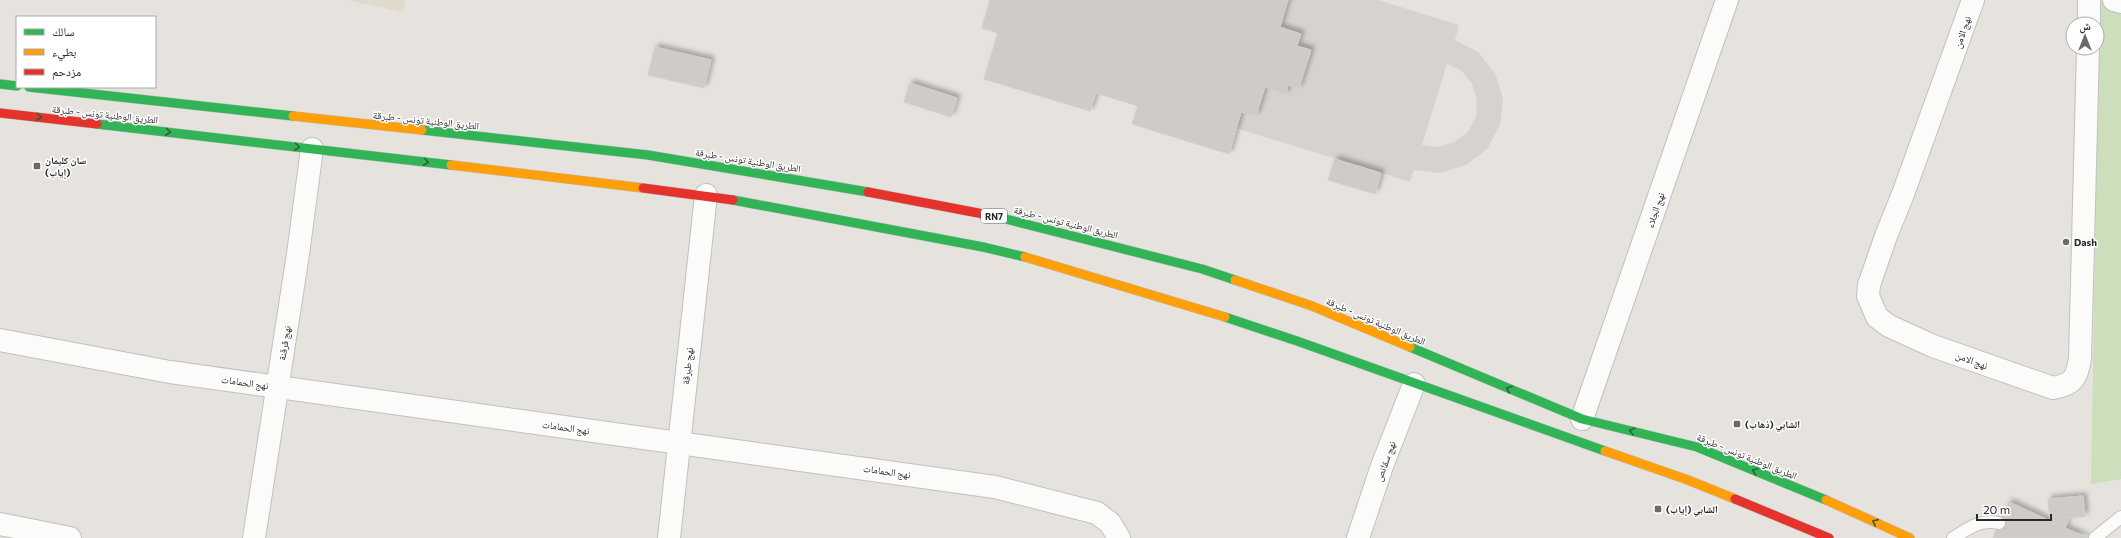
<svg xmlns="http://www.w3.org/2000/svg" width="2121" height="538" viewBox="0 0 2121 538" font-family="Commissioner,'Noto Naskh Arabic',sans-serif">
<defs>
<filter id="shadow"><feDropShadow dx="3.5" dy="-3.5" stdDeviation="2" flood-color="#0004"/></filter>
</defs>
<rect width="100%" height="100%" fill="#e6e3df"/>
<path fill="#e0dace" d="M347,0H406L403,12Z"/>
<path fill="#ccdebc" d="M2099,1L2121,6V479L2091,484Z"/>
<path fill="#d6d3cf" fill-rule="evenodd" d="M1288,0H1378L1459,25L1455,40L1478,52L1495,73L1503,99L1500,125L1487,149L1466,165L1440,173L1414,170L1410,182L1236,128L1242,112L1256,116L1265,87L1286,93L1288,85L1311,50L1297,46L1301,34L1280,27ZM1447,64L1462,71L1472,84L1477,100L1476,117L1468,132L1454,142L1438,147L1422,145Z"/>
<g fill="#cecbc8" stroke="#d1cecb" filter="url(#shadow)">
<path d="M990,0H1288L1280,27L1301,34L1297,46L1311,50L1299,88L1288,85L1286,94L1265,87L1256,116L1241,112L1229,154L1132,124L1138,106L1096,93L1090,111L984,79L998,33L982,28Z"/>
<path d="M655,47L711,60L704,88L648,75Z"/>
<path d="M910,83L957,98L951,117L904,102Z"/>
<path d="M1335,159L1381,173L1375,194L1328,180Z"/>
<path d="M2083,496L2085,516L2069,518L2065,528L2088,538H1993L1996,530H2001L2005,527L2006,521L2002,516L2009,502L2050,521L2048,499Z"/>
</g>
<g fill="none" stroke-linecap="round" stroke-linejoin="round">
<defs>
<g id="lane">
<path d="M1953,538C1969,528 1980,519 1999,523"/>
<path d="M2095,538L2121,517"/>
</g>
<g id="street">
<path d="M1973,0L1903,194L1886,236L1869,285L1868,296L1877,317L1889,326L1933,346L2053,388C2074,384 2076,379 2080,359L2088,48"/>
<path d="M2114,0L2121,2"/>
<path d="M2089,24V0"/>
<path d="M0,340L170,372L995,487L1097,513L1110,523L1119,538"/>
<path d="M1582,419L1727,0"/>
<path d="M0,524L70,538"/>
<path d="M254,538L298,254L312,149"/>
<path d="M669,538L706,195"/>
<path d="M1358,538L1382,466L1414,384"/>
</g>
<g id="fast">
<path d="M0,84L17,86"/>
<path d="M29,87L293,116"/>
<path d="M97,124L451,165"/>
<path d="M422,130L648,155L868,192"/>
<path d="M733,200L983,247L1025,257"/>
<path d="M994,216L1202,269L1235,280"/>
<path d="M1225,317L1297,341L1605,451"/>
<path d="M1410,347L1582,419L1697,447L1826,500"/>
</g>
<g id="slow">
<path d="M293,116L422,130"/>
<path d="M451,165L643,188"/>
<path d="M1025,257L1225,317"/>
<path d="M1235,280L1312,306L1410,347"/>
<path d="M1605,451L1688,480L1735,499"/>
<path d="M1826,500L1910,538"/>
</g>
<g id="jam">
<path d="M0,113L97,124"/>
<path d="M643,188L733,200"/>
<path d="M868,192L994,216"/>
<path d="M1735,499L1829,538"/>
</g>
</defs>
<use href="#lane" stroke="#c1c0c0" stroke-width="14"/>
<use href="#street" stroke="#c1c0c0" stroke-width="24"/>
<use href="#fast" stroke="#bfbebd" stroke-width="10"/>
<use href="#slow" stroke="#bfbebd" stroke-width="10"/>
<use href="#jam" stroke="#bfbebd" stroke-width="10"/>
<use href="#lane" stroke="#fbfbfa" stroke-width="12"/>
<use href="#street" stroke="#fbfbfa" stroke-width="22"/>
<use href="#fast" stroke="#30b455" stroke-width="9"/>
<use href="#slow" stroke="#ff9f0a" stroke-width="9"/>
<use href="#jam" stroke="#e5322d" stroke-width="9"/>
</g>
<defs><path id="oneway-chevron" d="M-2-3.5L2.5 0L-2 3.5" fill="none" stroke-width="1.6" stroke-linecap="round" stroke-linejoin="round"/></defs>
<g stroke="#2c613b">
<use href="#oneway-chevron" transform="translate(39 117) rotate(6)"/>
<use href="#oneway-chevron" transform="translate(168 132) rotate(7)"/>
<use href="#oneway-chevron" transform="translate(297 147) rotate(7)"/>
<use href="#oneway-chevron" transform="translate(426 162) rotate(7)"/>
<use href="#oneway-chevron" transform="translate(1509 389) rotate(-157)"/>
<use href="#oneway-chevron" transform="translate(1632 431) rotate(-166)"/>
<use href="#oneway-chevron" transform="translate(1755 471) rotate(-158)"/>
<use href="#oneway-chevron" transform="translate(1875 522) rotate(-156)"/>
</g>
<g fill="#6b6a69" stroke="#fff" stroke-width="1.5">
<rect x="33" y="162" width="8" height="8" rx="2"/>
<circle cx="2066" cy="242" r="4"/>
<rect x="1733" y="420" width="8" height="8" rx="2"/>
<rect x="1654" y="505" width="8" height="8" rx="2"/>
</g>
<g text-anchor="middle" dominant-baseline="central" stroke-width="3" stroke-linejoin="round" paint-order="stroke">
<rect fill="#fff" stroke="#696969" stroke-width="1" x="981" y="209" width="26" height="14" rx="3"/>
<g font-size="9" font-weight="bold" fill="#292929">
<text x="994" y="216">RN7</text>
</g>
<g font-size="10" fill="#292929" stroke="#fff">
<text transform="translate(1962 32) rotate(-71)">نهج الامن</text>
<text transform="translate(105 114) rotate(6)">الطريق الوطنية تونس - طبرقة</text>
<text transform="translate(426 120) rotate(6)">الطريق الوطنية تونس - طبرقة</text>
<text transform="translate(748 160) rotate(9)">الطريق الوطنية تونس - طبرقة</text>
<text transform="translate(1655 210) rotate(-71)">نهج الجلاء</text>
<text transform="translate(1066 222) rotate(14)">الطريق الوطنية تونس - طبرقة</text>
<text transform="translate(1376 321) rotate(23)">الطريق الوطنية تونس - طبرقة</text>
<text transform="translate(284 343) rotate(-81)">نهج قرقنة</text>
<text transform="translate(1972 360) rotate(20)">نهج الامن</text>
<text transform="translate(687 366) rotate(-84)">نهج طبرقة</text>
<text transform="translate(245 382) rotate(8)">نهج الحمامات</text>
<text transform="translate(566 427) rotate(8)">نهج الحمامات</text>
<text transform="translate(1747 456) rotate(22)">الطريق الوطنية تونس - طبرقة</text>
<text transform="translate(1385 461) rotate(-70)">نهج سقانص</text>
<text transform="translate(887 471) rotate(8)">نهج الحمامات</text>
</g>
<g font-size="10" font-weight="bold" fill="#292929" stroke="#fff" text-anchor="start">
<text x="45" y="160">سان كليمان<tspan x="45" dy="12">(إياب)</tspan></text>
<text x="2074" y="242">Dash</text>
<text x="1745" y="424">الشابي (ذهاب)</text>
<text x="1666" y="509">الشابي (إياب)</text>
</g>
</g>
<rect x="16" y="16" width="140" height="72" fill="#ffffff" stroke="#a9a9a9"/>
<rect x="24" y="29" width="20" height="6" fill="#30b455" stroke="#a9a9a9"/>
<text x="52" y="36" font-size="12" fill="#292929">سالك</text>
<rect x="24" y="49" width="20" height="6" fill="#ff9f0a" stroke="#a9a9a9"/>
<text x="52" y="56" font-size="12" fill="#292929">بطيء</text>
<rect x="24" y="69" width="20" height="6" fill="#e5322d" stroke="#a9a9a9"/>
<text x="52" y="76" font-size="12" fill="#292929">مزدحم</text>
<g transform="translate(2085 36)"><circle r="19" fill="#ffffff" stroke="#a9a9a9"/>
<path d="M0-3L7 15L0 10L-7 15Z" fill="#6b6a69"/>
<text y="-6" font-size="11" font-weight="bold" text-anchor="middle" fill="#292929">ش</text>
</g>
<path d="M1977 514v6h74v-6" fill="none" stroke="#292929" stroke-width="2"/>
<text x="1983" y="514" font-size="12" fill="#292929" stroke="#ffffff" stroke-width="3" paint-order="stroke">20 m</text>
</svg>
